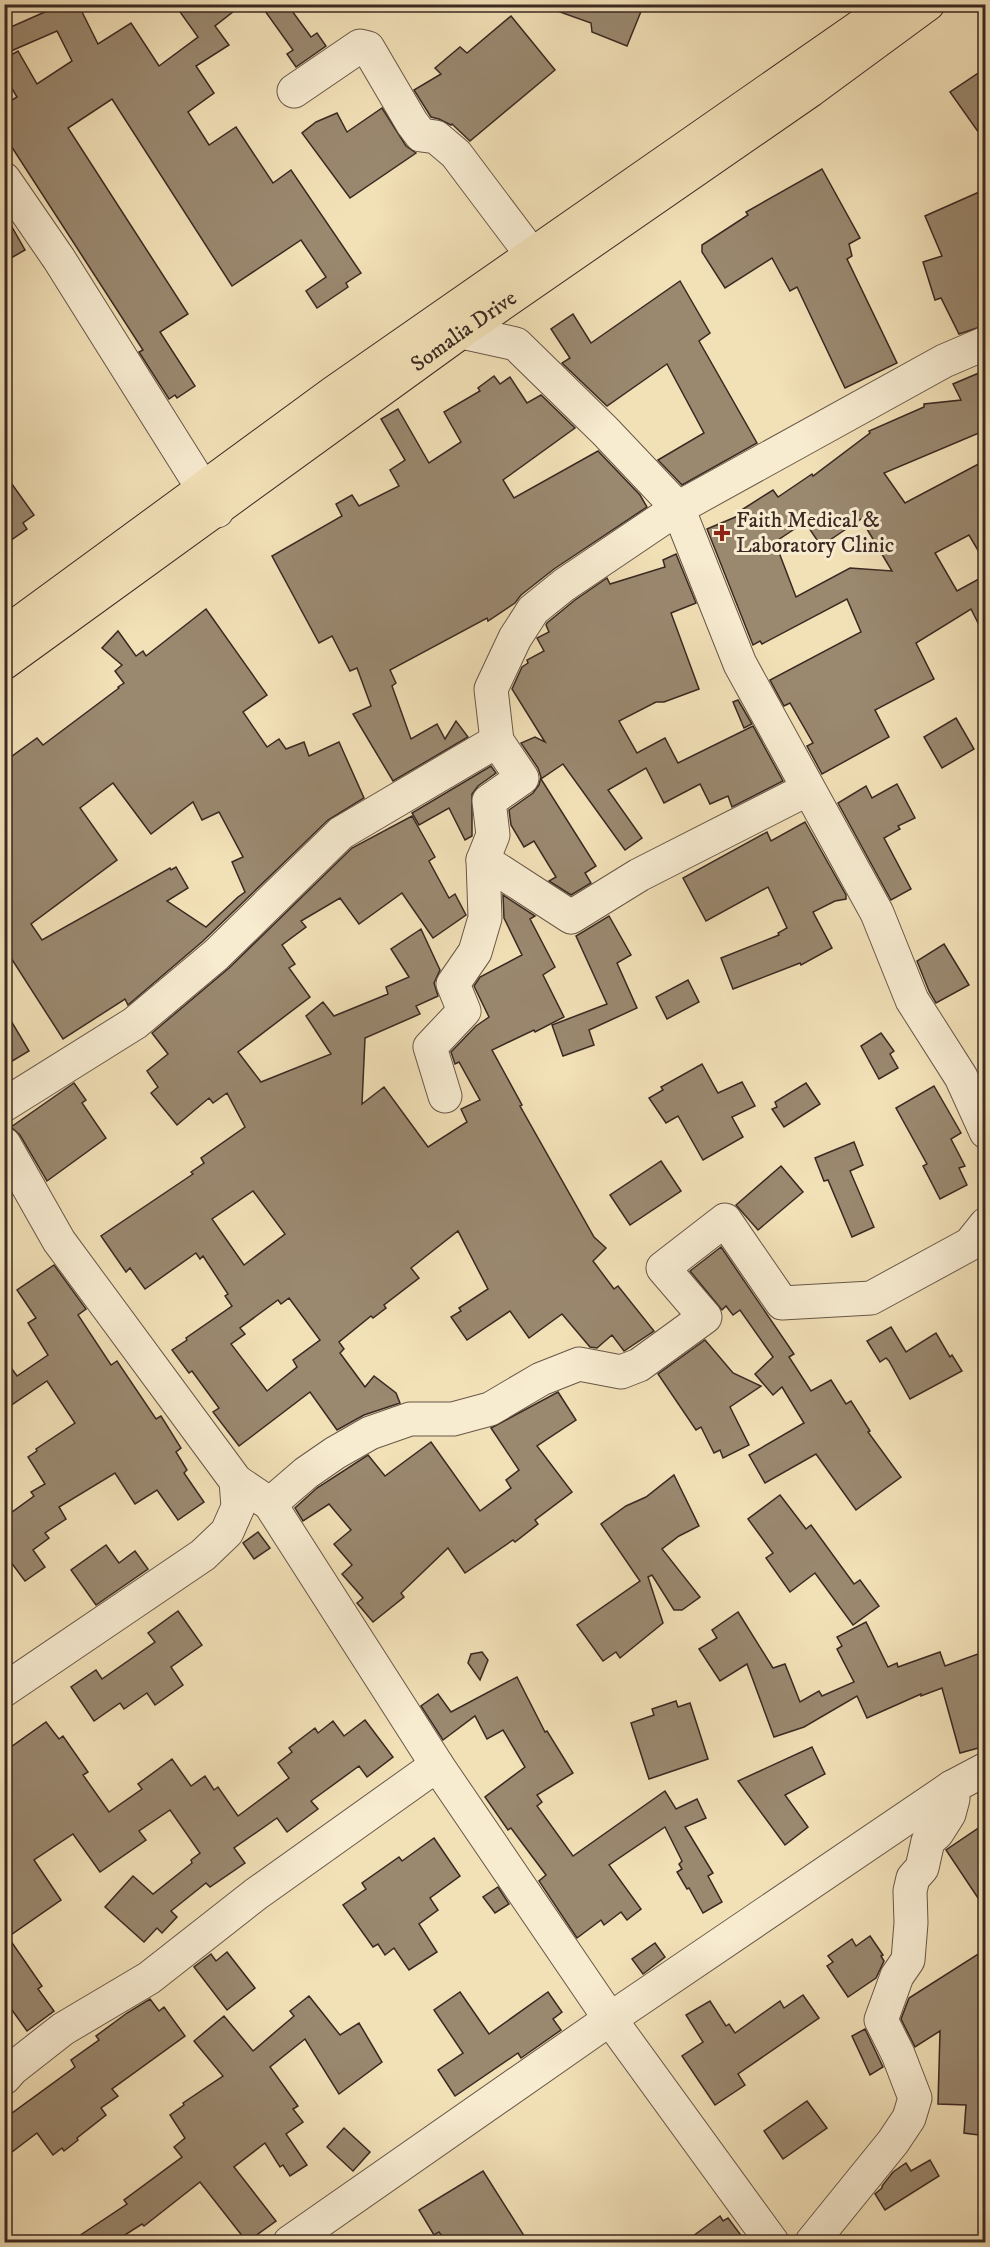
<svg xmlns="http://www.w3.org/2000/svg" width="990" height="2247" viewBox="0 0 990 2247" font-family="'IM FELL DW Pica',serif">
<rect width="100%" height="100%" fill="#f2e0b7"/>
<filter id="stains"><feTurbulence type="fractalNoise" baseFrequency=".00333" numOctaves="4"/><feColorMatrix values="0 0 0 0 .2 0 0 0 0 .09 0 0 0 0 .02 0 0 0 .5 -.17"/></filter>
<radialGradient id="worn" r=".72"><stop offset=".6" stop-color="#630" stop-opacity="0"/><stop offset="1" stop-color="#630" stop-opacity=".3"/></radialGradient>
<g fill="#9a886f" stroke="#3a2922" stroke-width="1.5" fill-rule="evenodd">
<path d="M44,4H78L98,44L131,23L159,66L198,37L180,12L190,4H243L215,26L229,45L196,66L214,93L188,112L209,145L236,127L273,183L291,170L361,273L346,283L348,287L317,308L306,291L326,277L301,240L232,286L112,99L68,128L188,314L160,332L195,386L177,398L175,395L169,399L139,352L143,350L4,135V105L17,97L4,75V59L18,51L37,84L72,61L57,31L4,54V30L47,11Z"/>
<path d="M260,4H287L311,37L317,33L326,46L296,67L287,54L293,50Z"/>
<path d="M546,4H644L627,46L592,32L591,23L546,7Z"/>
<path d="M511,16L555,70L470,141L452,124L451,125L439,119L431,117L414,90L441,74L435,68L460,47L467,53Z"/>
<path d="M986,68V143L950,92Z"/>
<path d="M382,108L406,146L416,153L350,198L302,133L316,122L337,113L347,132Z"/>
<path d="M822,169L860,238L849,244L852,256L847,259L897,363L845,388L797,287L790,291L772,258L725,288L702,252V245L748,215L746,212Z"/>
<path d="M986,189V325L959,334L941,298L935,300L923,262L942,256L925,216Z"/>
<path d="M4,213L25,250L4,262Z"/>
<path d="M680,281L710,333L699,341L757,443L682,485L658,460L704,433L667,364L607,406L562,363L570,358L551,329L573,314L591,343Z"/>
<path d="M986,370V430L884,473L905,503L986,460V564L969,535L935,553L957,591L986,575V639L971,609L916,643L934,679L875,710L889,737L822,774L807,746L813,743L790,703L784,706L770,680L861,632L847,599L762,644L760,641L753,645L707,529L745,513L743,509L773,490L778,497L812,474L813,476L870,433L869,431L924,407V404L961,400L953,384ZM861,519L892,571L850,568L796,597L775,542L805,522L821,546Z"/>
<path d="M494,376L500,384L510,377L527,403L541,395L575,428L503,480L514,498L598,451L640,495L647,507L554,569L521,595L515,603L488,621L487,618L390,670L396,683L392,686L411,739L437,724L445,739L456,721L468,737L393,781L353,714L371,706L357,668L350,671L332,636L319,643L272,556L342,516L336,504L352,495L359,506L399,486L390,470L405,460L381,419L398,409L429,463L461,442L444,412L480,391L478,388Z"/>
<path d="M4,473L34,515L23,523L27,529L4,545Z"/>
<path d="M676,554L696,603L671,613L699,689L664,702H656L619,721L637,753L665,738L678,763L753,726L783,781L732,807L728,796L710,804L700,784L664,803L646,768L608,790L642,838L625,850L563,764L541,779L596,866L585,873L591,883L571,895L549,881L556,877L534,841L524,847L511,825L509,810L533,793L539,785L541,777L538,768L521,743L535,737L545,742L512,689L522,667L528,663L527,660L544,651L537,638L549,632L546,625L547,623L575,600L607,578L610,584L665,567L663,560Z"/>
<path d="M206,609L267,695L243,712L267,747L279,739L286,749L304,742L309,756L339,742L364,798L328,820L203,941L128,1005L125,999L63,1039L4,947V762L37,738L43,745L119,688L118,687L124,683L115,671L122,665L102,648L118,631L136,656L143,651L146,656ZM113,783L151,834L193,802L202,820L219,812L243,857L232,862L245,892L238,897L206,927L167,901L188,888L176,867L171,870L170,868L42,940L31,924L117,860L80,808Z"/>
<path d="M738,700L752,724L744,728L733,702Z"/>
<path d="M956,718L974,749L942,768L924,737Z"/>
<path d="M491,766L496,773L478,786L472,794V836L465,840L449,808L419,825L412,813Z"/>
<path d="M897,784L915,818L898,826L900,829L884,838L911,889L891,900L838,803L866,786L872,798Z"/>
<path d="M412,816L435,857L429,861L449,898L455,894L466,915L433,938L402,893L359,924L340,898L301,921L306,927L282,945L295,964L289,968L310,997L238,1052L261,1082L331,1054L306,1016L323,1002L334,1016L388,994L386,987L409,977L391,949L421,929L440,970L434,983L438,996L416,1006L420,1014L365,1038L362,1104L384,1087L428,1147L467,1122L461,1109L480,1100L459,1062L455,1064L451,1052L476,1026L489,1017L474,986L480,977L522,955L504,918L503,895L535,916L530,919L555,967L543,975L564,1017L535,1032L534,1030L492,1050L522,1105L520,1106L594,1237L606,1248L593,1261L614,1289L618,1286L654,1331L624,1351L612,1335L597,1348L590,1347L562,1314L529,1338L510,1311L467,1340L451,1317L461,1311L459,1308L488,1289L458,1231L411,1268L419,1278L384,1305L386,1308L373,1318L371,1316L339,1342L344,1349L340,1353L365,1387L374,1376L396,1393L400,1403L364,1415L337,1430L310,1392L239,1446L213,1412L219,1408L192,1371L189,1373L172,1350L187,1340L186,1338L232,1306L225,1296L228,1294L203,1256L200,1259L196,1253L145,1289L130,1268L126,1272L101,1236L193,1174L191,1172L204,1163L201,1158L245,1127L227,1093L213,1103L209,1098L177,1125L151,1093L158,1087L147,1071L168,1054L152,1033L229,968L352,848ZM253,1191L285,1234L244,1265L212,1219ZM289,1298L320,1340L293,1360L297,1367L267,1391L231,1344L245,1334L240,1328L278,1300L281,1304Z"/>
<path d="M805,822L846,895V899L835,901L813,912L832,948L801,965L800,963L733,989L721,958L779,935L778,933L787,928L768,887L706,921L683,878L767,832L771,841Z"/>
<path d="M609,916L631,955L617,963L637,1008L589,1030L594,1045L563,1056L552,1025L607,1004L576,936Z"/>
<path d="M944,944L969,985L936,1003L929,991L917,961Z"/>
<path d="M688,980L699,1002L667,1019L656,997Z"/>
<path d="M4,1009L29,1051L4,1066Z"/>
<path d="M881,1033L894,1051L890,1054L898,1068L879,1079L861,1046Z"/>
<path d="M702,1064L718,1093L742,1082L755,1106L732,1117L743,1137L703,1160L678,1116L666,1123L649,1098L663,1090L661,1087Z"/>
<path d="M74,1083L86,1100L82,1103L106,1138L47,1181L20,1135L11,1127Z"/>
<path d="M806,1083L820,1104L784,1127L772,1109L777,1107L775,1102Z"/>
<path d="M934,1086L961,1133L951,1139L965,1166L959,1168L967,1185L940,1199L923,1166L927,1164L896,1108Z"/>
<path d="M854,1142L863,1165L850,1171L874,1227L852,1237L828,1180L824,1181L815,1158Z"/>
<path d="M661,1161L681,1191L630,1225L610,1195Z"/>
<path d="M781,1166L803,1192L758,1230L736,1205Z"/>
<path d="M721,1247L794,1354L789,1357L811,1391L831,1380L846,1404L851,1401L870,1431L868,1432L901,1477L856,1510L816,1454L765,1483L749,1455L804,1423L782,1387L773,1395L755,1374L773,1357L740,1310L733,1315L726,1306L722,1310L690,1271Z"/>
<path d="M54,1265L86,1309L78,1315L111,1365L117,1361L156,1419L161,1416L181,1448L176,1452L187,1470L184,1473L204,1502L178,1520L157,1490L135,1504L115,1473L59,1507L66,1519L45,1533L49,1538L33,1550L45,1567L25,1581L4,1553V1518L34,1496L31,1492L45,1484L28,1457L37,1451L36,1449L75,1423L47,1381L4,1410V1358L17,1376L48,1355L28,1323L36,1318L17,1290Z"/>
<path d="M891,1327L906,1352L936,1333L950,1357L952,1355L962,1371L910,1399L889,1361L886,1358L880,1362L867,1341Z"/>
<path d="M705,1340L733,1373L761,1386L730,1407L749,1445L723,1458L720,1450L714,1453L701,1427L696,1430L658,1374Z"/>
<path d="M558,1392L576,1420L537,1446L572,1492L535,1520L538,1524L515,1542L513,1540L465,1573L448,1548L401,1593L404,1597L373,1622L357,1603L363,1598L342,1574L352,1565L334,1544L351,1530L329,1504L303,1521L295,1508L317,1488L368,1455L385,1476L431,1442L480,1511L511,1488L506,1480L519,1470L491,1428Z"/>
<path d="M674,1475L699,1526L679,1536L662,1549L700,1597L682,1610H674L652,1575L648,1577L663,1623L620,1658L616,1652L603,1661L577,1625L640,1581L601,1524L626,1506L646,1497Z"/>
<path d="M780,1495L806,1529L811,1525L854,1584L860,1580L879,1606L853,1625L815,1573L790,1592L766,1558L773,1553L748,1519Z"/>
<path d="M258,1532L270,1548L254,1559L243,1543Z"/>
<path d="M106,1545L119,1563L135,1551L148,1569L96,1605L71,1570Z"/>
<path d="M178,1611L202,1645L171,1667L183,1685L155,1705L147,1693L124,1709L120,1703L94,1721L71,1687L96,1670L102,1679L155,1642L148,1633Z"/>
<path d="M738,1612L773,1668L785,1664L800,1702L819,1691L822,1696L854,1682L837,1649L842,1646L837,1637L866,1622L888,1667L897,1663L898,1667L940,1652L945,1666L986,1651V1690L981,1691L986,1708V1746L960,1753L942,1688L921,1696V1694L867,1718L857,1696L804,1727L774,1737L747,1664L720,1681L699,1649L717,1638L712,1630Z"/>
<path d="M482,1652L488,1660L480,1680L468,1663L471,1654Z"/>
<path d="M517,1677L545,1732L547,1731L573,1773L537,1795L542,1802L537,1806L573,1856L665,1791L676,1809L697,1799L706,1818L685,1827L713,1873L708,1876L722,1902L703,1913L689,1888L687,1889L677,1872L682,1869L679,1864L682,1861L665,1827L609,1865L641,1909L627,1920L621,1912L604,1925L601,1920L577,1938L539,1881L546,1875L511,1828L508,1830L485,1797L525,1767L503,1730L487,1739L475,1716L443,1740L421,1706L438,1694L451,1712Z"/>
<path d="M676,1701L678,1707L690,1703L708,1759L649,1779L631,1723L654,1715L652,1709Z"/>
<path d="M365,1720L393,1757L367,1777L359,1766L311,1801L318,1809L287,1832L277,1818L234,1848L245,1863L210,1887L206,1883L171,1911L177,1917L162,1933L157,1928L144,1942L105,1907L133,1876L153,1894L192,1863L191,1860L200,1853L170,1810L139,1831L146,1840L100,1872L73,1834L34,1860L61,1900L8,1937L42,1986L38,1989L54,2011L27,2031L4,1999V1752L46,1722L59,1739L63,1736L88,1772L83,1775L109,1812L142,1789L138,1784L172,1759L191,1786L205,1776L214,1790L218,1787L238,1816L289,1778L278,1763L292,1752L289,1748L315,1728L318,1733L333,1721L344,1736Z"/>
<path d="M812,1747L825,1774L785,1795L808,1827L785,1845L738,1781Z"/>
<path d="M986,1823V1910L946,1850Z"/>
<path d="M434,1838L460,1876L430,1898L438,1910L419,1924L437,1952L409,1970L394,1948L385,1955L378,1944L373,1947L343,1905L366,1889L362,1883L399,1857L402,1861Z"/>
<path d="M498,1887L509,1904L495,1913L483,1897Z"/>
<path d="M870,1936L883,1955L881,1956L884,1961L876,1978L848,1997L827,1966L833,1962L828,1956L852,1939L856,1946Z"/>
<path d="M655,1943L665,1957L643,1974L632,1959Z"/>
<path d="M986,1949V2136L964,2133L966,2105L938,2104L940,2031L915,2047L901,2019L909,1998Z"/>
<path d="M227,1952L255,1988L227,2010L194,1967L211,1954L216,1961Z"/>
<path d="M460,1992L489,2034L548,1992L562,2012L553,2019L561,2030L521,2058L518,2053L455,2096L438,2070L463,2053L434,2010Z"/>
<path d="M803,1995L819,2018L738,2074L745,2085L715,2105L682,2056L703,2042L686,2015L710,2001L726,2026L729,2024L735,2033L780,2001L784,2008Z"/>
<path d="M309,1996L340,2035L359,2023L382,2062L339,2094L305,2039L270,2067L298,2106L293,2109L303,2122L286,2134L307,2165L290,2176L283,2165L280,2167L265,2143L234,2167L276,2221L247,2242L200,2182L144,2226L142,2224L114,2242H70L127,2204L124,2200L182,2157L174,2147L185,2138L170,2115L184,2105L183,2103L223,2076L194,2041L224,2016L253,2051L294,2016L290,2011Z"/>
<path d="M150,1999L159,2011L164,2007L185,2036L112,2089L118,2096L101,2108L106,2115L77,2138L78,2140L64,2151L62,2148L53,2155L37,2133L4,2158V2119L75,2067L71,2060L99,2040L96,2036L127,2013Z"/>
<path d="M865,2029L883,2067L870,2075L852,2036Z"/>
<path d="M807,2101L827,2128L783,2159L764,2131Z"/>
<path d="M344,2128L370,2152L353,2171L327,2147Z"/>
<path d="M930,2160L939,2176L885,2210L875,2194L882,2188V2186L893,2172L906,2163L911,2171Z"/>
<path d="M483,2171L528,2242H446L439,2232L434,2235L419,2210Z"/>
<path d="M720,2216L723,2221L728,2218L746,2242H685Z"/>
</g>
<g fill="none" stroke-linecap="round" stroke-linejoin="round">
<defs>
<g id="minor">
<path d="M294,91L360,46L368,48L412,123L421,135L436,137L456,154L532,255"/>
<path d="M4,179L59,259L217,511"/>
<path d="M461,332L516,344L605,431L678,508L740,664L877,913L912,1000L961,1077L986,1132"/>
<path d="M483,860L571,917L639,875L808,789"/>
<path d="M445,1096L430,1047L464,1011L453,984L475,952L485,918L483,860L493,835L489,801L522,778L497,741"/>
<path d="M4,1105L135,1023L216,955L341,833L497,741L491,689L515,638L533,610L564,585L678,508L944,361L986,343"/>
<path d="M4,1144L59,1241L236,1481L238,1507L227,1532L203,1555L4,1690"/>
<path d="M236,1481L270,1504L437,1765L610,2019L772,2242"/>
<path d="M270,1504L306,1473L335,1453L370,1433L410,1419H453L490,1409L541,1379L579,1364L621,1372L639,1365L705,1317L663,1268L725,1220L782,1303L871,1298L970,1244L986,1224"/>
<path d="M4,2078L12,2069L63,2029L149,1978L256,1894L437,1765"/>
<path d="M290,2242L610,2019L952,1787L986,1769"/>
<path d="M812,2242L893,2142L909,2118L915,2098L898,2054L881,2020L897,1976L908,1960L911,1923L910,1891L913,1878L922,1868L928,1841L937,1833L949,1814L953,1799L952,1787"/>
</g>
<g id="major">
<path d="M4,634L333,393L875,16"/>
<path id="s1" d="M4,663L461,332L811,90L928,4"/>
</g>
</defs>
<use href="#minor" stroke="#685747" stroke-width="35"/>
<use href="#major" stroke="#3a2922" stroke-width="35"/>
<use href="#minor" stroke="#f7ebd0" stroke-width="33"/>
<use href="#major" stroke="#f2e0b7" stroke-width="33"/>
</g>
<path fill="#8f2418" stroke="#f7ebd0" stroke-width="2" d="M719 524h6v6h6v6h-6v6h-6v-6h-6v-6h6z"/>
<g text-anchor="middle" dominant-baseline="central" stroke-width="6" stroke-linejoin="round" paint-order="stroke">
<g font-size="22" fill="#3a2922" stroke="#f7ebd0">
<text stroke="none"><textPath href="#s1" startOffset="567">Somalia Drive</textPath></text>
</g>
<g font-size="22" fill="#3a2922" stroke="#f7ebd0" text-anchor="start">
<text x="736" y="520">Faith Medical &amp;<tspan x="736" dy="25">Laboratory Clinic</tspan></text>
</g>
</g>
<rect width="990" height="2247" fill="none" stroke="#f2e0b7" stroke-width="24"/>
<rect x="6" y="6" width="978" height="2235" fill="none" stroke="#3a2922" stroke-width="3"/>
<rect x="12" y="12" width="966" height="2223" fill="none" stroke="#3a2922" stroke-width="1.5"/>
<rect width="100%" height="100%" filter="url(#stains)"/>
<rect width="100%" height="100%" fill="url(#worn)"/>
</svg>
